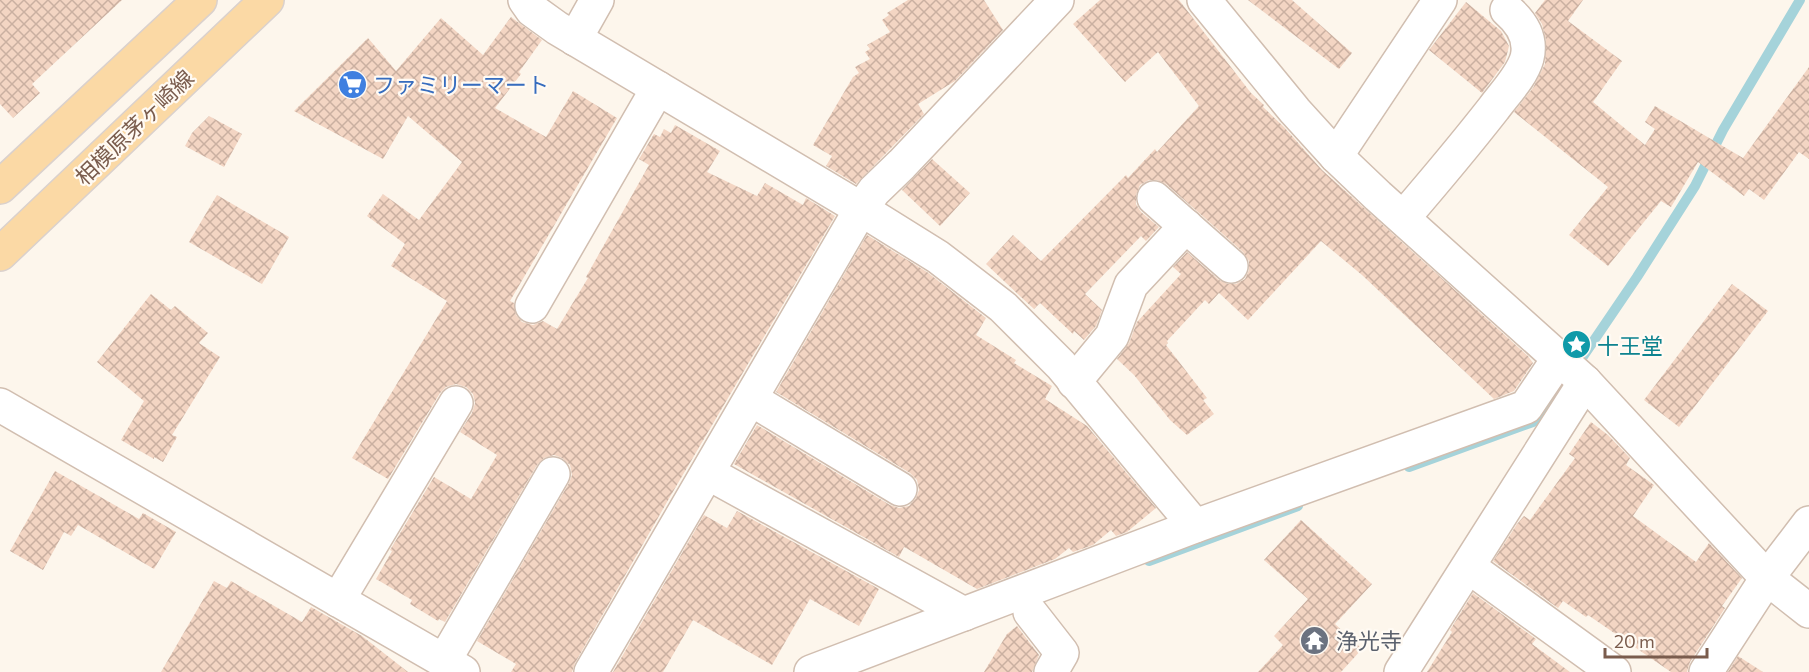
<svg xmlns="http://www.w3.org/2000/svg" width="1809" height="672" viewBox="0 0 1809 672" font-family="Commissioner,'Noto Sans JP',sans-serif">
<defs>
<pattern id="building-cross-hatch" width="8" height="8" patternUnits="userSpaceOnUse" patternTransform="scale(1.5)"><rect width="8" height="8" fill="#f3d5c3"/><path d="M0 0l8 8M0 8l8-8" fill="none" stroke="#cab0a1"/></pattern>
</defs>
<rect width="100%" height="100%" fill="#fdf6ec"/>
<g fill="none" stroke-linecap="round" stroke-linejoin="round">
<g stroke="#a5d3da" stroke-width="10">
<path d="M1409,467L1533,422L1580,361L1637,277L1695,186L1723,130L1800,0"/>
<path d="M1149,561L1298,506"/>
</g>
</g>
<g fill="url(#building-cross-hatch)">
<path d="M0,0H122L32,84L40,93L13,118L0,104Z"/>
<path d="M908,0H984L1003,30L955,81L918,104L924,114L856,184L826,166L832,156L813,145L853,77L859,73L855,67L870,59L865,52L870,49L867,45L890,32L882,20L889,15L887,13Z"/>
<path d="M1100,0H1179L1251,93L1264,105L1263,107L1284,127L1322,170L1528,356L1533,363L1514,391L1494,399L1362,275L1321,241L1248,320L1219,293L1209,304L1205,300L1167,341L1168,343L1166,345L1207,398L1203,400L1214,414L1187,435L1170,420L1134,375L1117,359L1129,343L1137,322L1181,274L1173,267L1187,252L1219,280L1228,284H1236L1245,279L1249,270V261L1243,252L1198,212L1166,184L1157,180H1149L1140,185L1136,195V204L1141,212L1159,227L1146,241L1141,236L1085,294L1102,310L1096,326L1084,340L1074,331L1073,334L1040,303L1034,309L1021,297L986,264L1013,235L1041,261L1126,175L1128,178L1155,149L1157,152L1199,106L1158,52L1125,82L1073,24Z"/>
<path d="M1248,0H1292L1352,53L1339,69Z"/>
<path d="M1545,0H1583L1568,21L1622,61L1593,102L1645,145L1655,129L1645,122L1655,106L1743,158L1809,67V159L1799,152L1764,200L1749,189L1744,196L1698,162L1671,207L1661,201L1608,266L1569,235L1608,187L1514,112L1533,88L1545,64L1546,40L1542,24L1535,13Z"/>
<path d="M1466,2L1501,31L1509,46L1505,62L1482,93L1429,50Z"/>
<path d="M511,17L542,40L519,72L521,74L495,108L546,137L573,91L617,118L510,301L514,303L516,315L522,322L533,325L543,321L557,329L588,278L586,277L649,165L639,159L654,134L660,137L664,129L671,133L675,125L720,151L707,172L757,196L765,183L803,205L806,198L835,216L671,495L575,663L572,672H511L516,664L477,641L569,483L572,475L570,465L562,458L554,455L544,458L537,465L445,622L439,619L438,621L410,604L412,600L376,579L392,551L390,550L434,477L471,499L497,455L460,432L472,413L475,403L473,394L466,387L456,384L446,387L440,393L388,479L352,458L447,301L391,266L405,244L367,216L383,194L419,220L462,162L408,116L383,159L294,111L368,38L396,71L441,18L483,55Z"/>
<path d="M209,116L242,134L224,167L185,146L192,133Z"/>
<path d="M932,159L970,193L940,226L902,190Z"/>
<path d="M217,195L289,237L262,284L189,242Z"/>
<path d="M867,235L927,272L986,318L976,335L1016,360L1014,363L1052,386L1045,399L1087,426L1156,508L1127,532L1116,536L1111,530L1093,545L1073,552L1069,548L1055,559L977,589L906,548L904,547L899,557L734,464L757,425L890,505L899,508L909,506L916,498L919,490L917,480L910,473L776,392Z"/>
<path d="M1732,284L1768,311L1679,427L1644,400Z"/>
<path d="M151,294L171,310L175,306L208,333L199,343L220,357L172,435L177,437L163,462L154,457V459L121,440L144,401L97,362Z"/>
<path d="M1591,422L1608,435L1630,458L1626,465L1654,485L1633,516L1696,562L1709,543L1742,578L1722,606L1725,608L1690,662L1687,672H1671L1588,615L1586,617L1563,601L1558,608L1493,561L1517,524L1524,516L1530,520L1575,458L1569,454Z"/>
<path d="M55,471L139,519L143,513L176,532L154,569L78,525L71,536L64,532L43,570L10,551Z"/>
<path d="M737,511L879,589L859,626L810,599L772,665L693,620L663,672H613L704,515L727,528Z"/>
<path d="M1301,520L1372,584L1335,624L1362,649L1341,672H1258L1283,645L1274,636L1308,599L1264,560Z"/>
<path d="M214,581L227,588L231,581L302,622L311,607L362,636L408,672H161Z"/>
<path d="M1473,593L1536,639L1532,644L1570,672H1427L1452,632L1450,630Z"/>
<path d="M1017,626L1039,655L1032,672H984L1007,634Z"/>
<path d="M1738,656L1763,672H1728Z"/>
</g>
<g fill="none" stroke-linecap="round" stroke-linejoin="round">
<defs>
<g id="minor">
<path d="M525,0L532,10L557,28L861,209L938,257L1003,307L1061,365L1195,526"/>
<path d="M1204,0L1295,111L1336,156L1378,196L1585,382L1767,578L1809,611"/>
<path d="M575,39L597,0"/>
<path d="M1336,156L1440,0"/>
<path d="M1154,198L1231,266"/>
<path d="M1403,218C1434,182 1465,145 1494,108C1505,93 1522,76 1527,58C1532,38 1521,22 1507,10"/>
<path d="M532,306L658,88"/>
<path d="M1074,382L1112,336L1131,285L1186,226"/>
<path d="M751,399L900,489"/>
<path d="M0,405L463,672"/>
<path d="M708,473L964,614"/>
<path d="M1469,567L1614,672"/>
<path d="M338,600L456,403"/>
<path d="M1030,612L1062,653L1051,672"/>
<path d="M444,661L553,474"/>
<path d="M591,672L861,209L874,191L902,164L1057,0"/>
<path d="M811,672L1195,526L1526,407L1559,358"/>
<path d="M1401,672L1585,382"/>
<path d="M1706,672L1767,578L1809,523"/>
</g>
<g id="major">
<path d="M0,187L200,0"/>
<path d="M0,254L267,0"/>
</g>
</defs>
<use href="#minor" stroke="#d1beb0" stroke-width="36"/>
<use href="#major" stroke="#dad1cd" stroke-width="36"/>
<use href="#minor" stroke="#fff" stroke-width="33"/>
<use href="#major" stroke="#fbd9a5" stroke-width="33"/>
</g>
<defs>
<symbol id="supermarket-disc" viewBox="-11 -11 22 22"><circle r="9.5" fill="#3f7fe0" stroke="#fffaf3"/><path d="M-6-5.5h2.5l.6 2H6L4.5 2H-2.5L-4.4-4H-6ZM-1.5 3.2a1.3 1.3 0 1 0 .1 0ZM3 3.2a1.3 1.3 0 1 0 .1 0Z" fill="#fff"/></symbol>
<symbol id="sight-disc" viewBox="-11 -11 22 22"><circle r="9.5" fill="#0f9aa8" stroke="#fffaf3"/><path d="M0-6L1.8-2.2L6-1.7L2.9 1.2L3.7 5.4L0 3.3L-3.7 5.4L-2.9 1.2L-6-1.7L-1.8-2.2Z" fill="#fff"/></symbol>
<symbol id="temple-disc" viewBox="-11 -11 22 22"><circle r="9.5" fill="#6b7280" stroke="#fffaf3"/><path d="M0-6L5-2H3V0L6.5 2.5H4V6H1.5V3h-3V6H-4V2.5H-6.5L-3 0V-2H-5Z" fill="#fff"/></symbol>
</defs>
<g fill-rule="evenodd">
<use href="#supermarket-disc" x="336" y="68" width="33" height="33"/>
<use href="#sight-disc" x="1560" y="328" width="33" height="33"/>
<use href="#temple-disc" x="1298" y="624" width="33" height="33"/>
</g>
<g text-anchor="middle" dominant-baseline="central" stroke-width="4.5" stroke-linejoin="round" paint-order="stroke">
<g font-size="22" fill="#366cbe" stroke="#fffaf3" text-anchor="start">
<text x="373" y="84">ファミリーマート</text>
</g>
<g font-size="22" fill="#7a5c4d" stroke="#fffaf3">
<text transform="translate(134 127) rotate(-44)">相模原茅ヶ崎線</text>
</g>
<g font-size="22" fill="#0d838f" stroke="#fffaf3" text-anchor="start">
<text x="1597" y="345">十王堂</text>
</g>
<g font-size="22" fill="#5b616d" stroke="#fffaf3" text-anchor="start">
<text x="1336" y="640">浄光寺</text>
</g>
</g>
<path d="M1605 648v9h102v-9" fill="none" stroke="#7a5c4d" stroke-width="3"/>
<text x="1614" y="648" font-size="18" fill="#7a5c4d" stroke="#fffaf3" stroke-width="4.5" paint-order="stroke">20 m</text>
</svg>
